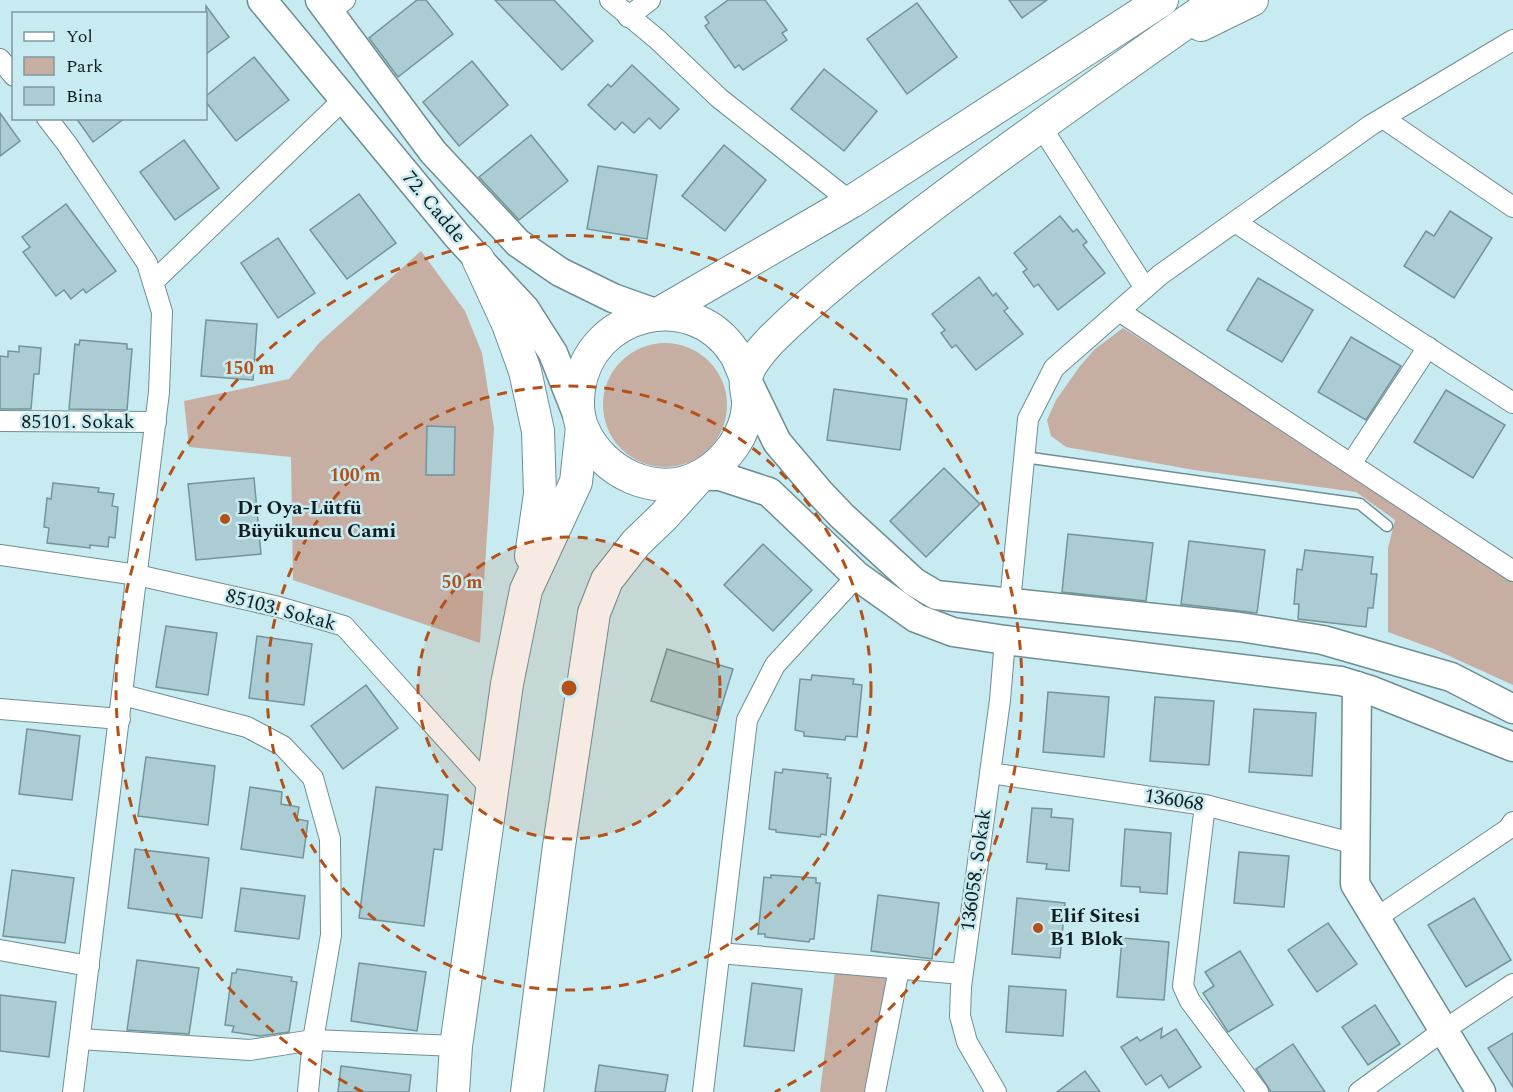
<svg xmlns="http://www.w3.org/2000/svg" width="1513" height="1092" viewBox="0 0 1513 1092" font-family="Spectral,serif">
<rect width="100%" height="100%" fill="#c8ebf1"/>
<g fill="#c7aea2">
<path d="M421,251L465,311L482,353L494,428L480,643L293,580L291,457L189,447L184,401L289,379L319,343Z"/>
<path d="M1123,328L1355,476L1513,580V685L1434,649L1388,632V548L1395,520L1356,492L1194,470L1066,447L1051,436L1047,420L1056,400L1080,366L1095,349Z"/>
<circle cx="665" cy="405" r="62"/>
<path d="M835,971L890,975L875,1092H820Z"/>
</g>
<g fill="#aaccd2" stroke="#74949a" stroke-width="1.5">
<path d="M417,0H426L453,34L398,77L369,38Z"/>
<path d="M495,0H554L593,41L562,70Z"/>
<path d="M728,0H765L787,30L782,33L787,40L743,70L739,65L735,68L705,26L709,23L705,17Z"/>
<path d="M1009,0H1047L1022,18Z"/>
<path d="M917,3L957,57L907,94L867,39Z"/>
<path d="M206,6L229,37L206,54Z"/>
<path d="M254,57L289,100L236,141L206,102V96Z"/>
<path d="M472,61L508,105L459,146L423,102Z"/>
<path d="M632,65L679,109L660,129L649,118L634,133L622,122L615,130L588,105L608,84L611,87Z"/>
<path d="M824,69L877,111L844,151L791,109Z"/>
<path d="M0,113L20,141L0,156Z"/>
<path d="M76,118H125L93,142Z"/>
<path d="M531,135L568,181L519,220L479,177Z"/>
<path d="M184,140L219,188L175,220L140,172Z"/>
<path d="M724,145L766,180L725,231L682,196Z"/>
<path d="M598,166L657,175L647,239L587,229Z"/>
<path d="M359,194L396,243L347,279L310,230Z"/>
<path d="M66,204L116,271L86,293L83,289L71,299L64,290L56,296L23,252L30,247L22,237Z"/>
<path d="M1450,211L1492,238L1454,298L1404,266L1426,231L1434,236Z"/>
<path d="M1060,216L1073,232L1077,229L1087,242L1083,245L1105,273L1058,310L1038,284L1034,287L1023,272L1027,269L1014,253Z"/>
<path d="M278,238L315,293L278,318L241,263Z"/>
<path d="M979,277L993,296L996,293L1008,308L1004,311L1023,334L976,370L956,345L952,348L941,333L945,330L932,314Z"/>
<path d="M1258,278L1313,310L1282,362L1227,330Z"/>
<path d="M206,320L257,324L253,380L201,376Z"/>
<path d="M1351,337L1401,366L1366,420L1318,392Z"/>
<path d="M80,340L127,344V349H132L127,410L69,409L75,344L79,345Z"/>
<path d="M19,346L41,348L39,374H34L31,409H0V356L8,357V351L19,352Z"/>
<path d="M834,389L907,399L900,450L827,440Z"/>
<path d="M1446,390L1505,425L1473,478L1414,442Z"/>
<path d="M427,426L455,427L454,475H426Z"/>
<path d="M944,468L980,504L926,557L890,521Z"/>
<path d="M254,478L261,554L196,560L188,484Z"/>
<path d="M53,483L99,488L98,492L114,494L112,506L118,507L115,538L109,537L108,547L90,545V548L47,543L49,528L44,527L47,498L51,499Z"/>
<path d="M1068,534L1153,543L1146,601L1062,592Z"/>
<path d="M1189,541L1265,550L1257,613L1181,604Z"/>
<path d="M763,544L812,590L773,631L724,585Z"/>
<path d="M1305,550L1373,557L1371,574H1377L1373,608H1368L1366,627L1298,619L1299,604H1294L1297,569L1302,570Z"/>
<path d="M166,626L217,633L208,695L156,687Z"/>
<path d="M257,636L312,644L304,705L249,698Z"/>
<path d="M667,649L733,669L717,721L651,701Z"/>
<path d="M812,675L854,679L853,684L862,685L857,737L846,736L845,740L804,736V732L795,730L800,679L811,680Z"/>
<path d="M366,685L398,728L343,769L311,726Z"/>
<path d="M1048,692L1109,697L1104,757L1043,752Z"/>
<path d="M1155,697L1214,701L1209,765L1150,761Z"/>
<path d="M1254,709L1316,713L1312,776L1249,772Z"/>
<path d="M27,729L80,736L72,800L19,794Z"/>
<path d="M146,757L215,766L208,825L138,816Z"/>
<path d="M783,769L828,774L827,778H831L826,835L821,834L820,837L776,832V830L769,829L775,772L782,773Z"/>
<path d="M250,787L282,792L281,804L299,807L297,819L308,821L303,858L241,849Z"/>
<path d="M376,787L448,795L442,850L434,849L424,926L359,918Z"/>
<path d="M1032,808L1052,809L1051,817L1073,819L1069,871L1046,869L1047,864L1027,862Z"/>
<path d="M1125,829L1171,833L1167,894L1140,892V887L1121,886Z"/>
<path d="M135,849L209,858L202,918L128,908Z"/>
<path d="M1239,852L1289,856L1284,907L1234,903Z"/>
<path d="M12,870L74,878L65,943L3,936Z"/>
<path d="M771,875L816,878V883H820L814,939H810L809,942L765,937V934H758L764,877L771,878Z"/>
<path d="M241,888L305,896L299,939L235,931Z"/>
<path d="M878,895L939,903L932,959L871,951Z"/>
<path d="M1017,898L1065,903L1060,958L1012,954Z"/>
<path d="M1474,898L1511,960L1466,987L1428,925Z"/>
<path d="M1328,923L1357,964L1317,992L1288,950Z"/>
<path d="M1122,938L1169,942L1164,1000L1117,997Z"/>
<path d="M1240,951L1273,1005L1228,1032L1203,993L1214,986L1205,972Z"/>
<path d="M137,960L199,968L189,1034L127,1030Z"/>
<path d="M359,963L426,972L417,1031L351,1021Z"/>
<path d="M237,969L292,977L291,981L297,982L289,1032L260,1036L232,1032L234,1026L225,1025L232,973H236Z"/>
<path d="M752,983L802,989L794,1051L744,1046Z"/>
<path d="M1009,986L1066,990L1063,1036L1006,1032Z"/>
<path d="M0,995L56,1002L49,1057L0,1051Z"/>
<path d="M1375,1005L1400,1044L1368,1065L1342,1027Z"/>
<path d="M1162,1028L1161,1038L1176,1029L1201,1067L1169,1088L1161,1075L1146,1085L1121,1047L1137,1037L1140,1041Z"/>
<path d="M1513,1033V1087L1488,1048Z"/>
<path d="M1293,1044L1325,1092H1271L1256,1069Z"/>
<path d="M599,1065L668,1075L665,1092H595Z"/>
<path d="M341,1066L411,1075L409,1092H338Z"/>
<path d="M1085,1071L1100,1092H1057Z"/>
</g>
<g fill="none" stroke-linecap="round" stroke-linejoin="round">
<defs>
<path id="lane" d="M1024,457L1360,504L1387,526"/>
<g id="street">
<path d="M610,0L657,39L719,98L851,202"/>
<path d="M329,12L345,0"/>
<path d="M628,17L650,0"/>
<path d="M0,59L14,76"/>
<path d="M47,118L67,144L147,263L162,312L159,392L73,1092"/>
<path d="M1383,118L1513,207"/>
<path d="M1040,125L1145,288"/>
<path d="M1235,222L1513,403"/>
<path d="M153,282L344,99"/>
<path d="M1119,311L1513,571"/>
<path d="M0,421L156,422"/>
<path d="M1351,464L1428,347"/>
<path d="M0,555L137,575L279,607L344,626L492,790"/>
<path d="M1010,602L1028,419L1054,368L1160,275L1371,125L1513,40"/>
<path d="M123,695L247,727L283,746L313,778L330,839L331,935L313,1040L308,1092"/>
<path d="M0,709L120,719"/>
<path d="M990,773L1205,805L1356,844"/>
<path d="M1205,805L1183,986L1190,1001L1258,1092"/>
<path d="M1376,918L1508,829L1513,822"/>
<path d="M0,950L89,966"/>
<path d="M719,953L962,974"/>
<path d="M80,1039L250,1050L313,1040L456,1046"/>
<path d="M703,1092L747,720L775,665L857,576"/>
<path d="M875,1092L899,969"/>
<path d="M996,1092L967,1042L960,1016L961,987L1000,700L1005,640"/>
<path d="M1359,1092L1444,1030L1513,984"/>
</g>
<g id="secondary">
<path d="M262,0L459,238L525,309L553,353L579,419"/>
<path d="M320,0L433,152L518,243L560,272L613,298L658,314"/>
<path d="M746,378L777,442L821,494L842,516L914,582L936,595L1240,627L1323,640L1451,677L1513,709"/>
<path d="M700,476H720L769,492L857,576L916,618L953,632L1005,640L1341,681L1370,690L1513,747"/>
<path d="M1357,686L1355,884L1481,1092"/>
</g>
<g id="primary">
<path d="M1201,25L1252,0"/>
<path d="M478,259L508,324L525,371L538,431L540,494L531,556"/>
<path d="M658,314L851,202L1162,0"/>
<path d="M746,378C742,370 739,359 734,352C690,286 589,313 579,389C577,402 578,417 583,429C602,473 657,500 702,475C726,461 746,435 748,406C749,397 744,387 746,378C749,363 762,350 771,340C818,293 872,252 925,211C1021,138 1120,69 1218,0"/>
<path d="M453,1092L456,1046L507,684L526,590L576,482L582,427"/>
<path d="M527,1092L559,846L594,613L607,580L636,543L664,516L700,476"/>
</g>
</defs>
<use href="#lane" stroke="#6d8e94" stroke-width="13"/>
<use href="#street" stroke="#6d8e94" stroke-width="22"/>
<use href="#secondary" stroke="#6d8e94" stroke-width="31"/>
<use href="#primary" stroke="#6d8e94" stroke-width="34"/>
<use href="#lane" stroke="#fff" stroke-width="10"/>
<use href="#street" stroke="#fff" stroke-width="20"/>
<use href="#secondary" stroke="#fff" stroke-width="28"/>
<use href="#primary" stroke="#fff" stroke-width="32"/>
</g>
<circle cx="569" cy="688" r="151" fill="#b45118" fill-opacity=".12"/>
<g fill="none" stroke="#b45118" stroke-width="3" stroke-dasharray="10 8">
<circle cx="569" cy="688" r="151"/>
<circle cx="569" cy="688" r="302"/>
<path d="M363 1092A453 453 0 1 1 775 1092"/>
</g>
<g fill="#b45118" stroke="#c8ebf1" stroke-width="2">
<circle cx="225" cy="519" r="6"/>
<circle cx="1038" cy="928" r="6"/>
</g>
<g text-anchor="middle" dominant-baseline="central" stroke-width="5" stroke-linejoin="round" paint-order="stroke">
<g font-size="20" fill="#111e21" stroke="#c8ebf1">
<text transform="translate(434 207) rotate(50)">72. Cadde</text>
<text x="78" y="422">85101. Sokak</text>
<text transform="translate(281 610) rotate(15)">85103. Sokak</text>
<text transform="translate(1174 800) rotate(9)">136068</text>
<text transform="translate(976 870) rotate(-82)">136058. Sokak</text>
</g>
<g font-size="20" font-weight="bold" fill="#111e21" stroke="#c8ebf1" text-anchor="start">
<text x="237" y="508">Dr Oya-Lütfü<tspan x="237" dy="23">Büyükuncu Cami</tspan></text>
<text x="1050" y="916">Elif Sitesi<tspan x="1050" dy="23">B1 Blok</tspan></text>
</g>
</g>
<circle cx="569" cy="688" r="9" fill="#b45118" stroke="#c8ebf1" stroke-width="3"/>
<g font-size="18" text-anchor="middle" font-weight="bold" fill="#b45118" stroke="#c8ebf1" stroke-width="5" stroke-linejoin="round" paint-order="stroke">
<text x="249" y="374">150 m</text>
<text x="355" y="481">100 m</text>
<text x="462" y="588">50 m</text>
</g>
<rect x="12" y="12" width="195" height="108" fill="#c8ebf1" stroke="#7f999e" stroke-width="1.5"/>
<rect x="24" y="32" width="30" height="9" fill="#ffffff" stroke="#7f999e" stroke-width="1.5"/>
<text x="66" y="42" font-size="18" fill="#111e21">Yol</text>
<rect x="24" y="57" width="30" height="18" fill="#c7aea2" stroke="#7f999e" stroke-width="1.5"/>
<text x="66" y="72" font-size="18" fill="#111e21">Park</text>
<rect x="24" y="87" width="30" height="18" fill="#aaccd2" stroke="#7f999e" stroke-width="1.5"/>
<text x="66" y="102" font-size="18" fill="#111e21">Bina</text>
</svg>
